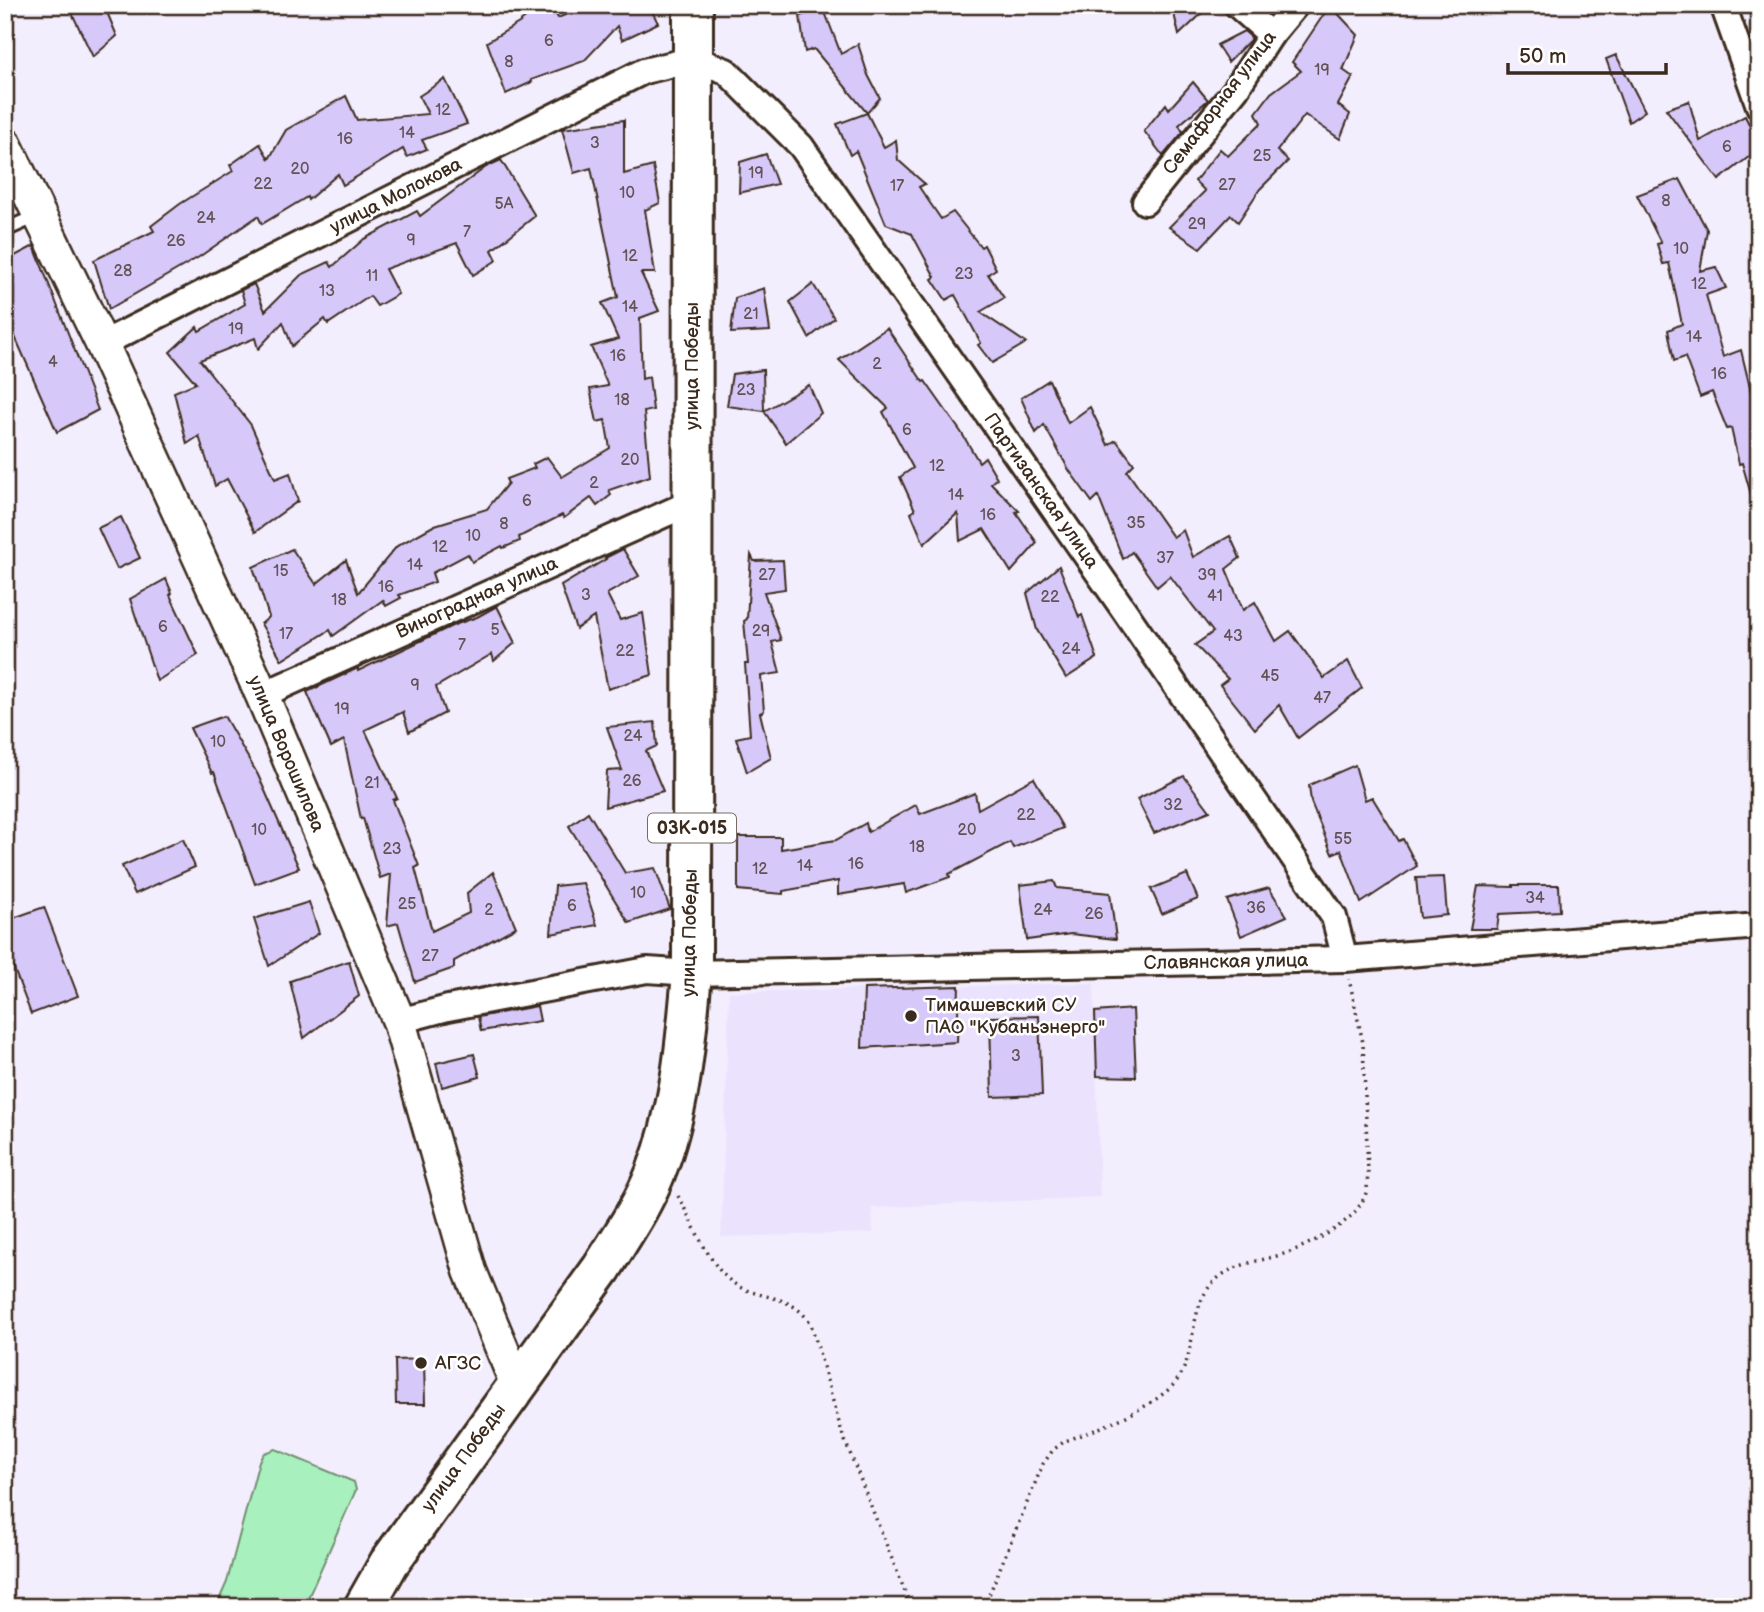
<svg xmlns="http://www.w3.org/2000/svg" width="1764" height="1612" viewBox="0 0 1764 1612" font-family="'Balsamiq Sans',sans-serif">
<rect width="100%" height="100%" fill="#f3eefe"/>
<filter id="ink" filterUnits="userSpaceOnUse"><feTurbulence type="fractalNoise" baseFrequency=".0143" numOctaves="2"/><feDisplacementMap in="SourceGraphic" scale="14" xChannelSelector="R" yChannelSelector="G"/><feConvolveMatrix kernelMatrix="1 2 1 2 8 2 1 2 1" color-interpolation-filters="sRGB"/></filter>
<g filter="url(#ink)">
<path fill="#ebe3fd" d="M1094,983L1100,1197L872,1208L873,1233L721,1237L729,992Z"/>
<path fill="#a8f1bf" stroke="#728e6e" stroke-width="2" d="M275,1449L354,1482L356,1490L304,1607H216L227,1582L259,1461L264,1453Z"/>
<g fill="#d7c8fa" stroke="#3b2a1e" stroke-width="2">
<path d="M68,5H104L117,36L93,57Z"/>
<path d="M542,5H550L558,18L588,5H649L658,23L622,40L617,26L584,61L531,80L532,82L506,94L487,42L519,23Z"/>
<path d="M1172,5H1211L1179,35Z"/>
<path d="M1330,5L1358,35L1343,70L1353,77L1338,105L1350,114L1340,139L1305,115L1277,151L1288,161L1260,189L1238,222L1231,215L1200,248L1169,227L1205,191L1195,181L1220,149L1228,156L1261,123L1256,113L1271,93L1301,71L1292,62Z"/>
<path d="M823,7L841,54L858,44L868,75L880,98L867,113L814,49L805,52L800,16Z"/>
<path d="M1244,31L1252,38L1228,62L1217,45Z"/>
<path d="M1616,55L1645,111L1629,122L1606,59Z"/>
<path d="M445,79L467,124L422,140L427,149L407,157L403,149L343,185L338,174L308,200L307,197L262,224L258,216L199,257L109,309L94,260L154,231L151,226L180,204L233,171L230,165L260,144L269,159L286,130L346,96L357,120L428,114L419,96Z"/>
<path d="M1193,82L1208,100L1179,125L1183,132L1163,156L1144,131L1166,104L1169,109Z"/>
<path d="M1689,101L1700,141L1745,116L1759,144V149L1719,180L1666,109Z"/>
<path d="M867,113L884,147L896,140L898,160L925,184L919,187L941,219L953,212L981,247L984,245L996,269L988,274L1004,298L980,312L1026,343L992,363L978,345L981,343L955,295L946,300L932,279L935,277L912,234L886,224L856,151L850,155L837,124Z"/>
<path d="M624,120V174L653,166L660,203L645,210L655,273H641L659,311L640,318L642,379L649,377L653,410L644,412L650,476L609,490L611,495L597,506L591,498L564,518L562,515L519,537L520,541L503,548L502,546L472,562L468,554L432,573L435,582L399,595L401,598L386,606L383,600L333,636L330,630L282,660L261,624L269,617L253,567L292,549L316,584L346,560L358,593L397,546L435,525L487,509L508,483L506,479L535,468L533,464L547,457L562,477L610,448L605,420L597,422L590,389L608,386L591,347L618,339L602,303L618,297L591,168L574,173L562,129Z"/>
<path d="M766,154L777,184L739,193L740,162Z"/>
<path d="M501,160L535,216L492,250L497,260L473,275L457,243L385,269L398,294L377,306L370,296L328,324L325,319L292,346L283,322L258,349L255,338L200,360L251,425L275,479L290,473L298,501L255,532L227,479L215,486L199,436L187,444L174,392L196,383L170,352L197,327L199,331L245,304L241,290L254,284L265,311L301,275L329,262L332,267L364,239L417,211L420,216L486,167Z"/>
<path d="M1680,179L1707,230L1700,271L1716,267L1726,288L1706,295L1723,357L1741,350L1751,392L1759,388V504L1754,505L1742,463L1739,464L1731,428L1727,429L1712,392L1700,397L1685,357L1674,361L1668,330L1682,324L1669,263L1663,264L1657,244L1661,243L1637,195Z"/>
<path d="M34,246L98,410L57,432L5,314V261Z"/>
<path d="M813,284L834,318L809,338L790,302Z"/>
<path d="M764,288L770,331L731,333L735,298Z"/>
<path d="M887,328L923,382L925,381L961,432L979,462L985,457L997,478L991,483L1019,511L1016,512L1037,543L1011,572L984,529L960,541L958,513L924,544L911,513L915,510L900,477L913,468L883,412L888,408L839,360Z"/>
<path d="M763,370L764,411L727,406L732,374Z"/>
<path d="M1049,380L1068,423L1090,407L1108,445L1116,440L1134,464L1127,471L1173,537L1183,530L1193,557L1230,536L1240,558L1226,569L1243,610L1255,602L1276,641L1290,631L1324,678L1348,661L1362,688L1298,738L1279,705L1255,729L1220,685L1228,679L1195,645L1213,632L1170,576L1157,587L1132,552L1123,559L1098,496L1092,502L1069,470L1044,425L1036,433L1021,398Z"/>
<path d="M809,385L821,413L786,443L764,411Z"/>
<path d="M121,517L140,558L117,569L98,528Z"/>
<path d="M623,549L639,576L607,594L620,620L643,613L652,675L608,689L594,617L576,629L561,586L606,559L605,558Z"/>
<path d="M751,555L754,561L783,560L785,589L764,592L781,640L772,642L780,673L761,676L764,711L760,713L771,758L747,772L736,738L750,735L745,664H748L744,621L747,619Z"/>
<path d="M1059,566L1079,617L1082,615L1097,658L1066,678L1037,630L1027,593Z"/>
<path d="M166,579L172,593L170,595L198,655L157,681L130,599Z"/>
<path d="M497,606L515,643L494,661L492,654L436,687L445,713L409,732L403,712L365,730L397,798L393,800L419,866L415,868L432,931L469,913L467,893L493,872L516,927L454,961V968L415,982L398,923L387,926L391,874L380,878L363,818L361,819L344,740L331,747L307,692L358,668V671L454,625L477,617Z"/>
<path d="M224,716L258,775L299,868L255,884L214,772L212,773L190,728Z"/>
<path d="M655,722L657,746L646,751L663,791L605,807L607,771L622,770L607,727Z"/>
<path d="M1355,765L1365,800L1372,797L1399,841L1403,839L1417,866L1361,903L1341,850L1332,854L1311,802L1309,785Z"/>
<path d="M1184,776L1210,811L1154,833L1137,799Z"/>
<path d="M1034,778L1063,828L1013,848L1010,842L949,874L950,877L906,893L904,884L838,895V881L783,891V894L738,890V837H781V849L836,840L866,823L868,832L916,805L920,814L975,793L978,809Z"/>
<path d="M588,812L625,873L655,868L670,909L629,923L569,826Z"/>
<path d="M183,839L195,867L135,894L122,866Z"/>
<path d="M1187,874L1198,899L1162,914L1151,889Z"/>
<path d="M1444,877L1447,915L1420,918L1416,878Z"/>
<path d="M1054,881L1057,888L1110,893L1116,939L1071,934L1027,940L1020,885Z"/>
<path d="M583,883L597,925L551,934L555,886Z"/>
<path d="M1513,885H1559L1560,911L1499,914L1497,929H1470L1478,886L1513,887Z"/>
<path d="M1269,888L1287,916L1241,936L1227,900Z"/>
<path d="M309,902L319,933L269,966L254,919Z"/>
<path d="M44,907L78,996L31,1014L5,945V921Z"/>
<path d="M349,961L359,996L304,1038L290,981Z"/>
<path d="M959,986L957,1042L862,1048L864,989Z"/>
<path d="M537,1006L540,1021L481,1031L478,1017Z"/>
<path d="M1133,1009L1136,1077L1097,1076L1095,1012Z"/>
<path d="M1039,1016L1042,1095L992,1097L990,1017Z"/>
<path d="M474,1054L480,1077L442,1087L436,1063Z"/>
<path d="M424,1359L425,1404H396L395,1360Z"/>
</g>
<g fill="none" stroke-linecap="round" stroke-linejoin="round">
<defs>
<path id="service" d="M5,230L39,215"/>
<g id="minor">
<path d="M1237,5L1271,35"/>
<path d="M1723,5L1759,106"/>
<path d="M1145,202L1236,89L1271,35L1296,5"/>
<path d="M102,344L644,71L694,59L726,71L801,146L1124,610L1334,917L1345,959"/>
<path d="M262,695L692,502"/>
<path d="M399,1021L448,1008L647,970L692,973L1345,959L1759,926"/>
</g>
<path id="tertiary" d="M5,144L102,344L262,695L399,1021L470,1271L517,1385"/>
<path id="primary" d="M364,1607L389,1563L602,1268C621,1237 642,1207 655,1174C681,1109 686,1041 692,973L693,5"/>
</defs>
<use href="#service" stroke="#3b2a1e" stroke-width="18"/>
<use href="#minor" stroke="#3b2a1e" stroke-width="30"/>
<use href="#tertiary" stroke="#3b2a1e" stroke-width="37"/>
<use href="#primary" stroke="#3b2a1e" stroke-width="44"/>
<g stroke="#3b2a1e" stroke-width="3.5" stroke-dasharray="2 5" stroke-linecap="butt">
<path d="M678,1196C692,1221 707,1260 728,1279C756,1303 788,1289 811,1324L842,1433L911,1607"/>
<path d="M984,1607L1043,1464L1053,1450L1065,1441C1096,1430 1163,1405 1180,1376C1199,1343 1187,1299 1222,1275C1244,1260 1273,1260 1297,1249C1322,1238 1357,1220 1366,1193C1368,1187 1367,1178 1368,1172L1363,1043L1349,979"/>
</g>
<use href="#service" stroke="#fff" stroke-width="12"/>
<use href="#minor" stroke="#fff" stroke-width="24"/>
<use href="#tertiary" stroke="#fff" stroke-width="32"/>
<use href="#primary" stroke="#fff" stroke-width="38"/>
</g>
</g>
<g fill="#3b2a1e" stroke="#fff" stroke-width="2.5">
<circle cx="911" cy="1016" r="7"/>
<circle cx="421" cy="1363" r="7"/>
</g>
<g text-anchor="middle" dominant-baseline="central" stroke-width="5" stroke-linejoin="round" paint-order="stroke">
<g font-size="16" fill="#625255">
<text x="549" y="41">6</text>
<text x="509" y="62">8</text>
<text x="1322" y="70">19</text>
<text x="443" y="110">12</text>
<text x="407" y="133">14</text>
<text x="345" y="139">16</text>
<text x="595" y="143">3</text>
<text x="1727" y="147">6</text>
<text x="1262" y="156">25</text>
<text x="300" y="169">20</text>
<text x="756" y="173">19</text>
<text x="263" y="184">22</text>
<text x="1227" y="185">27</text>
<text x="897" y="186">17</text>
<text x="627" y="193">10</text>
<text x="1666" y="201">8</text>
<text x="504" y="204">5А</text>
<text x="206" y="218">24</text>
<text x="1197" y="224">29</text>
<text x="467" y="232">7</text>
<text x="411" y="240">9</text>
<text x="176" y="241">26</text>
<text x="1681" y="249">10</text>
<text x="630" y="256">12</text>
<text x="123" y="271">28</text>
<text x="964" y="274">23</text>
<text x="372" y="276">11</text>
<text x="1699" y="284">12</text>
<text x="327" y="291">13</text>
<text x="630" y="307">14</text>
<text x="751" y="314">21</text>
<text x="236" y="329">19</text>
<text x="1694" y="337">14</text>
<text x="618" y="356">16</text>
<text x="53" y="362">4</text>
<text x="877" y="364">2</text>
<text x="1719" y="374">16</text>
<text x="746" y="390">23</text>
<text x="622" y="400">18</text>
<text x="907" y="430">6</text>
<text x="630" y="460">20</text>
<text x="937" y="466">12</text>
<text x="594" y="483">2</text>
<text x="956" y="495">14</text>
<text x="527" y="501">6</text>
<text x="988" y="515">16</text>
<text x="1136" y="523">35</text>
<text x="504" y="524">8</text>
<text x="473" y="536">10</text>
<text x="440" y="547">12</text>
<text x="1165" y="558">37</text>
<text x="415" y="565">14</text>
<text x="281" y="571">15</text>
<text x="767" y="575">27</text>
<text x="1207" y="575">39</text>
<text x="386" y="587">16</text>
<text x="586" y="595">3</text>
<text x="1215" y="596">41</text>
<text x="1050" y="597">22</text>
<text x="339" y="600">18</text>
<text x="163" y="627">6</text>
<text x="495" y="630">5</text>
<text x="761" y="631">29</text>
<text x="286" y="634">17</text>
<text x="1233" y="636">43</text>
<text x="462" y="645">7</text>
<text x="1071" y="649">24</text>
<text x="625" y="651">22</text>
<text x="1270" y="676">45</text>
<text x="415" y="685">9</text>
<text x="1322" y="698">47</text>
<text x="342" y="709">19</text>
<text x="633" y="736">24</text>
<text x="218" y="742">10</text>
<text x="632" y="781">26</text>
<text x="372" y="783">21</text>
<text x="1173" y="805">32</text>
<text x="1026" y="815">22</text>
<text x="259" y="830">10</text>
<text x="967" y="830">20</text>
<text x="1343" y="839">55</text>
<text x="917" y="847">18</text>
<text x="392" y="849">23</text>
<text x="856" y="864">16</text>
<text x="805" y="866">14</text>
<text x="760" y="869">12</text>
<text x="638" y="893">10</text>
<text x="1535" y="898">34</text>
<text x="407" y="904">25</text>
<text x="572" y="906">6</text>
<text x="1256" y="908">36</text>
<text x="489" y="910">2</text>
<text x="1043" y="910">24</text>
<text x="1094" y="914">26</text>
<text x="430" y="956">27</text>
<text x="1016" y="1056">3</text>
</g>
<rect fill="#fff" stroke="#766a62" stroke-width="2" x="648" y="813.5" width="88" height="29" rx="5"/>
<g font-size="18" font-weight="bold" fill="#3b2a1e">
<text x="692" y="828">03К-015</text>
</g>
<g font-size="19" fill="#3b2a1e" stroke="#fff">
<text transform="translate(1220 103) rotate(-53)">Семафорная улица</text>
<text transform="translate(396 196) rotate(-27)">улица Молокова</text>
<text transform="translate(692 366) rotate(-90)">улица Победы</text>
<text transform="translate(1041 491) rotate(55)">Партизанская улица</text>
<text transform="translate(477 598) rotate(-24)">Виноградная улица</text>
<text transform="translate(286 754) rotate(67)">улица Ворошилова</text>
<text transform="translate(690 933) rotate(-89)">улица Победы</text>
<text transform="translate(1226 962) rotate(-1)">Славянская улица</text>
<text transform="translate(464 1458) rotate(-54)">улица Победы</text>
</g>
<g font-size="19" fill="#3b2a1e" stroke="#fff" text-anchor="start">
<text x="925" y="1005">Тимашевский СУ<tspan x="925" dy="22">ПАО "Кубаньэнерго"</tspan></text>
<text x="435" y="1363">АГЗС</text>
</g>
</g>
<rect width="1764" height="1612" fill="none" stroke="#fff" stroke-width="28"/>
<rect x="14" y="14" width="1736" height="1584" fill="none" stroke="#3b2a1e" stroke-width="2.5" filter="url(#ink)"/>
<path d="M1508 63v10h158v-10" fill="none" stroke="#3b2a1e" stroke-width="3.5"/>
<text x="1519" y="63" font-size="21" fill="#3b2a1e" stroke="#ffffff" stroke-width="5" paint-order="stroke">50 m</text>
</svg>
